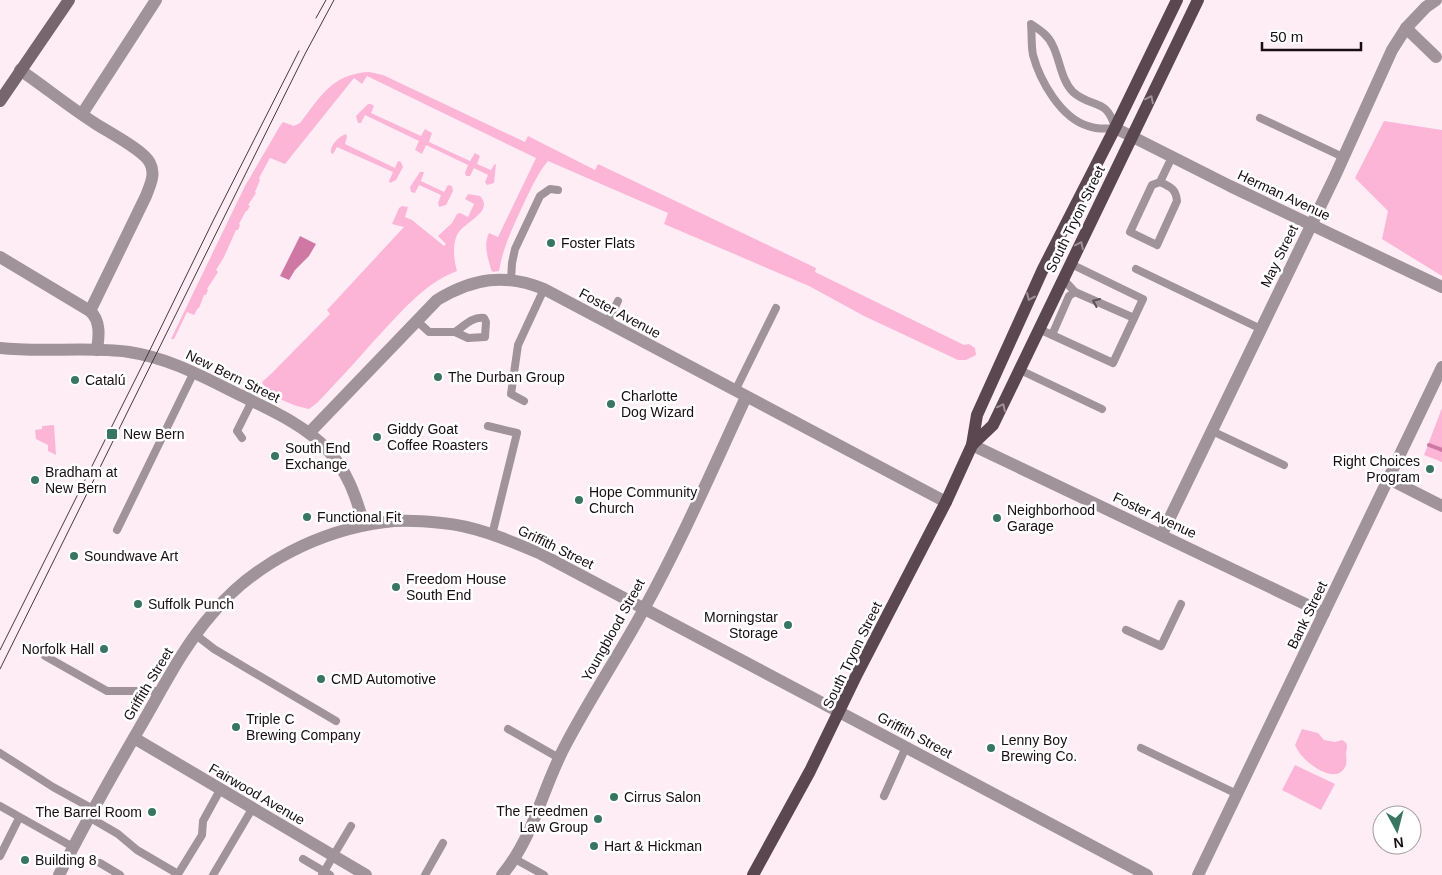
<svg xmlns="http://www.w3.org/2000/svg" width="1442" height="875" viewBox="0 0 1442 875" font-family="Arial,sans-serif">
<rect width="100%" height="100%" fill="#ffedf5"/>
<g fill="#fcb5d6">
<path d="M369,72L383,75L525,142L528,136L595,170L598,164L816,268L815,272L964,345L969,344L975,348L976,355L966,360H958L864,316L809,286L664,224L668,213L548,161C537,174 531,189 523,205C513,227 503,247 499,271L493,272L491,270C488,257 483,246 489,233L498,237L536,158L367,76L362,84L354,78L285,164L270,158L259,178L260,180L255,192L256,193L248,205L250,206L247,211H246L239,224L240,225L238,230H236L224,257L216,270L218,272L207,289L208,290L206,295H204L199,308H198L194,315L187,312L174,339H171L245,186L280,126L283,122L294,126L300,123C321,96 332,74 369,72Z"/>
<path d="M368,104H371L374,106L371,113L421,136L425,129L432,133L429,142L470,161L475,153L480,156L477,164L491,170L494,165L496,164L494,183L487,185L485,182L488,175L474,168L470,176H466L465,173L468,165L426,145L422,154L415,150L419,141L365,115L361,123H358L356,116Z"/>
<path d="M1384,121L1442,130V276L1382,239L1388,211L1355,178Z"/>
<path d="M346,134L347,137L345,144L395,168L398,161L401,162L403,167L396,180L390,183L389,181L393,172L337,147L333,154L331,153C330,145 338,137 346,134Z"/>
<path d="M420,172H424L421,181L444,192L448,185L452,186L453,191L446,205L439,207L438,203L441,195L419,185L415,193L411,192L410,187Z"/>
<path d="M468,194L480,196C495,212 463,222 457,235C452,246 454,260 457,271C422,284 397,317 372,343C354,364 335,384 317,403L309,409C294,406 268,397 262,382L272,373L330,314L327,310L404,227L392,224L399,208L402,206L408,207L405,217L412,220L444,246L446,244L438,236L452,223L457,214L460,213L468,217L474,204L465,199Z"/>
<path d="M1442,408V462L1424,455Z"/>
<path d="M54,425L56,455L48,451V445L36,439L35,430L42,429V426Z"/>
<path d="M1302,729L1318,733L1324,740L1335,742L1342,740C1349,744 1347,746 1346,753C1346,757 1347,760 1346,765C1338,786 1310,766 1301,755C1298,752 1297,748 1295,745Z"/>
<path d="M1295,765L1335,784L1321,810L1282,790Z"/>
</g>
<path fill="#d078a4" d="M300,236L316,244L309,256L295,270L289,280L280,276Z"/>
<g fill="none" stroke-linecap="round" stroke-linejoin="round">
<path stroke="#d078a4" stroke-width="4" d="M1429,445L1442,450"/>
<g stroke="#a09399" stroke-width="8">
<path d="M1031,24C1040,30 1048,35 1053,46C1060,60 1061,80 1073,92C1092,109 1107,97 1115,128C1106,129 1096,129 1088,126C1061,118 1040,81 1033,55C1031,45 1032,34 1031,24Z"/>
<path d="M1260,118L1343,157"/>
<path d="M1160,182C1171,187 1176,189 1177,201L1157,245L1130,232L1152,185L1160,182L1172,157"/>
<path d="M1136,269L1261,329"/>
<path d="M1063,279L1075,292L1134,318"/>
<path d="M511,280L512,263L515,249L540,196L550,189L558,190"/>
<path d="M416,320L429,332H455L468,338L485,337L486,322L484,318C473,316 464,326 455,332"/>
<path d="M607,323L618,301"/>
<path d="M1039,329L1113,363L1143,299L1071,264"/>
<path d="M1052,335L1069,296L1075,292"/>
<path d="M1020,370L1102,409"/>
<path d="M735,391L776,308"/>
<path d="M524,401L511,394L518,345L544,289"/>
<path d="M488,426L517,433L492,535"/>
<path d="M1212,431L1284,465"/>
<path d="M242,438L237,431L252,401"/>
<path d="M117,530L194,372"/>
<path d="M1126,630L1161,646L1181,604"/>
<path d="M196,635L214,649L336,721"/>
<path d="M45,656L107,691H161"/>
<path d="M508,729L559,758"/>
<path d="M1141,748L1237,794"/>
<path d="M0,753L53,787L93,809"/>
<path d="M884,796L906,747"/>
<path d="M0,806L73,847"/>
<path d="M89,817L118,834L137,850L178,874L202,835L203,821L220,790"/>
<path d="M0,856L19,818"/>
<path d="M303,859L330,875"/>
<path d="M515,859L544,875"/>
<path d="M100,863L120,875"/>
<path d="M213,875L252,809"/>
<path d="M322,875L351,826"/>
<path d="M425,875L443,843"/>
</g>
<g stroke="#a09399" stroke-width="12">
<path d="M1406,28L1436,57"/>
<path d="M20,70C45,87 68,106 93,122C106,131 144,150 150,163C156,174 150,185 146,196L90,311"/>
<path d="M82,114L156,0"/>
<path d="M1115,128L1230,186L1442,287"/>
<path d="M0,257L90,311C101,321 99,336 97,350"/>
<path d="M0,348C43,353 87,346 129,352C170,358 205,378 242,396C270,410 303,424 326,448C347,470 356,496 364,525"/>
<path d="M309,433L437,300C473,278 505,273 544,289L946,502"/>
<path d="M972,445L1324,613"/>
<path d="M1389,479L1442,506"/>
<path d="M1162,534L1335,176L1392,50L1406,28L1426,7L1436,0"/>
<path d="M134,738L366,875"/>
<path d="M59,875C84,825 111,777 139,729C162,690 182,648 212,614C254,563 321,530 385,522C404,519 424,521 442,523C476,526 508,540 539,553L1147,875"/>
<path d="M502,875C534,837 542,789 565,746C589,700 619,655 644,609C682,540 713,468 746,397"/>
<path d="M1198,875L1442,367"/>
</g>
<path stroke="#78666e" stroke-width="12" d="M0,101L69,0"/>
<g stroke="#5b4750" stroke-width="12">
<path d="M972,445L993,425L1198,0"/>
<path d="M753,875L810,771L857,674L946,502L972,445L977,415L1043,269L1115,128L1177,0"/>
</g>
<g stroke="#43383d" stroke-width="1">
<path d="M316,18L326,0"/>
<path d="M0,650L147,356L213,221L299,51"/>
<path d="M0,669L305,54L334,0"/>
</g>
</g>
<defs><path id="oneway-chevron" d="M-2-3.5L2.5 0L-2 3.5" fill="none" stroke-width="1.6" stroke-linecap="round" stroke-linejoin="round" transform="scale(1.25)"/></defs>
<g stroke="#9d9196">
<use href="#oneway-chevron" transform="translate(1150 99) rotate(-64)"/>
<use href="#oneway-chevron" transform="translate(1080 245) rotate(-64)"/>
<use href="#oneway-chevron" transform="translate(1030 297) rotate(114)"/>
<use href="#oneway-chevron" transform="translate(1002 407) rotate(-64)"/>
</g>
<use stroke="#5c5056" href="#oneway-chevron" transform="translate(1096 302) rotate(-156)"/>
<g fill="#397662" stroke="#fff" stroke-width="2">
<circle cx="551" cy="243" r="5"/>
<circle cx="438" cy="377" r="5"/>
<circle cx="75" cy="380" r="5"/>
<circle cx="611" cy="404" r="5"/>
<rect x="106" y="428" width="12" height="12" rx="2.5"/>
<circle cx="377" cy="437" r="5"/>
<circle cx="275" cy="456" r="5"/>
<circle cx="1430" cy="469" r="5"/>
<circle cx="35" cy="480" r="5"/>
<circle cx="579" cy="500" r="5"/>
<circle cx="307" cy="517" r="5"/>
<circle cx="997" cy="518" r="5"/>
<circle cx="74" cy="556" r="5"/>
<circle cx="396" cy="587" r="5"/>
<circle cx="138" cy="604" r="5"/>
<circle cx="788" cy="625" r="5"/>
<circle cx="104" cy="649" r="5"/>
<circle cx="321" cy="679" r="5"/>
<circle cx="236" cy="727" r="5"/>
<circle cx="991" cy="748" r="5"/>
<circle cx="614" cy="797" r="5"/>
<circle cx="152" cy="812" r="5"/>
<circle cx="598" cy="819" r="5"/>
<circle cx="594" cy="846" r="5"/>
<circle cx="25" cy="860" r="5"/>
</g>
<g text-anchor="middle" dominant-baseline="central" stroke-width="5" stroke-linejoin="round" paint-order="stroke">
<g font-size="14" fill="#170d12" stroke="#fff">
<text transform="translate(1284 195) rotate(25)">Herman Avenue</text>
<text transform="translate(1075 219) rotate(-64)">South Tryon Street</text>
<text transform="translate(1279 256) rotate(-64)">May Street</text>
<text transform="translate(620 313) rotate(28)">Foster Avenue</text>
<text transform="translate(233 376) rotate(26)">New Bern Street</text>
<text transform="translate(1155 515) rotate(25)">Foster Avenue</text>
<text transform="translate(556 547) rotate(26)">Griffith Street</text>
<text transform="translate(1307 615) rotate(-64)">Bank Street</text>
<text transform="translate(613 630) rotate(-61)">Youngblood Street</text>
<text transform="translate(852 655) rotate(-64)">South Tryon Street</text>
<text transform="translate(148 684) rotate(-59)">Griffith Street</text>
<text transform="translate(915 735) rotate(28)">Griffith Street</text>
<text transform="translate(257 794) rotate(30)">Fairwood Avenue</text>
</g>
<g font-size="14" fill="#170d12" stroke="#fff" text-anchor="start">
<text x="561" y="243">Foster Flats</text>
<text x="448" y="377">The Durban Group</text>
<text x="85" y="380">Catalú</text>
<text x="621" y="396">Charlotte<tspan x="621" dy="16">Dog Wizard</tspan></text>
<text x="387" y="429">Giddy Goat<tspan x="387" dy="16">Coffee Roasters</tspan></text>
<text x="123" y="434">New Bern</text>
<text x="285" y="448">South End<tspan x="285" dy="16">Exchange</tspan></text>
<text x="1420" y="461" text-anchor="end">Right Choices<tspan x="1420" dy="16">Program</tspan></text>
<text x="45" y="472">Bradham at<tspan x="45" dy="16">New Bern</tspan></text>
<text x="589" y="492">Hope Community<tspan x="589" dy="16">Church</tspan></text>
<text x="1007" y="510">Neighborhood<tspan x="1007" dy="16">Garage</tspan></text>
<text x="317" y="517">Functional Fit</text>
<text x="84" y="556">Soundwave Art</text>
<text x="406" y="579">Freedom House<tspan x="406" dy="16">South End</tspan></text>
<text x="148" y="604">Suffolk Punch</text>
<text x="778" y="617" text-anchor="end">Morningstar<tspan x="778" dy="16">Storage</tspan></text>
<text x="94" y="649" text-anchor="end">Norfolk Hall</text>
<text x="331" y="679">CMD Automotive</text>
<text x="246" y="719">Triple C<tspan x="246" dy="16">Brewing Company</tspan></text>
<text x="1001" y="740">Lenny Boy<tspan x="1001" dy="16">Brewing Co.</tspan></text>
<text x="624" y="797">Cirrus Salon</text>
<text x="588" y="811" text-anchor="end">The Freedmen<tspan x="588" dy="16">Law Group</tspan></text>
<text x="142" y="812" text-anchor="end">The Barrel Room</text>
<text x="604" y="846">Hart &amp; Hickman</text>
<text x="35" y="860">Building 8</text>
</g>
</g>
<g transform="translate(1397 830) rotate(173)"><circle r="24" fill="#ffffff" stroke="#a29ea0"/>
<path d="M0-4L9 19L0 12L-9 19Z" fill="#397662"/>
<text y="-8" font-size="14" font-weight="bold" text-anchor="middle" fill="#170d12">N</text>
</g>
<path d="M1262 42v8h99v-8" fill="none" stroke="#170d12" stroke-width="2.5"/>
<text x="1270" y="42" font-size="15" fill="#170d12" stroke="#ffffff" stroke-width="4" paint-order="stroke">50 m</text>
</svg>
